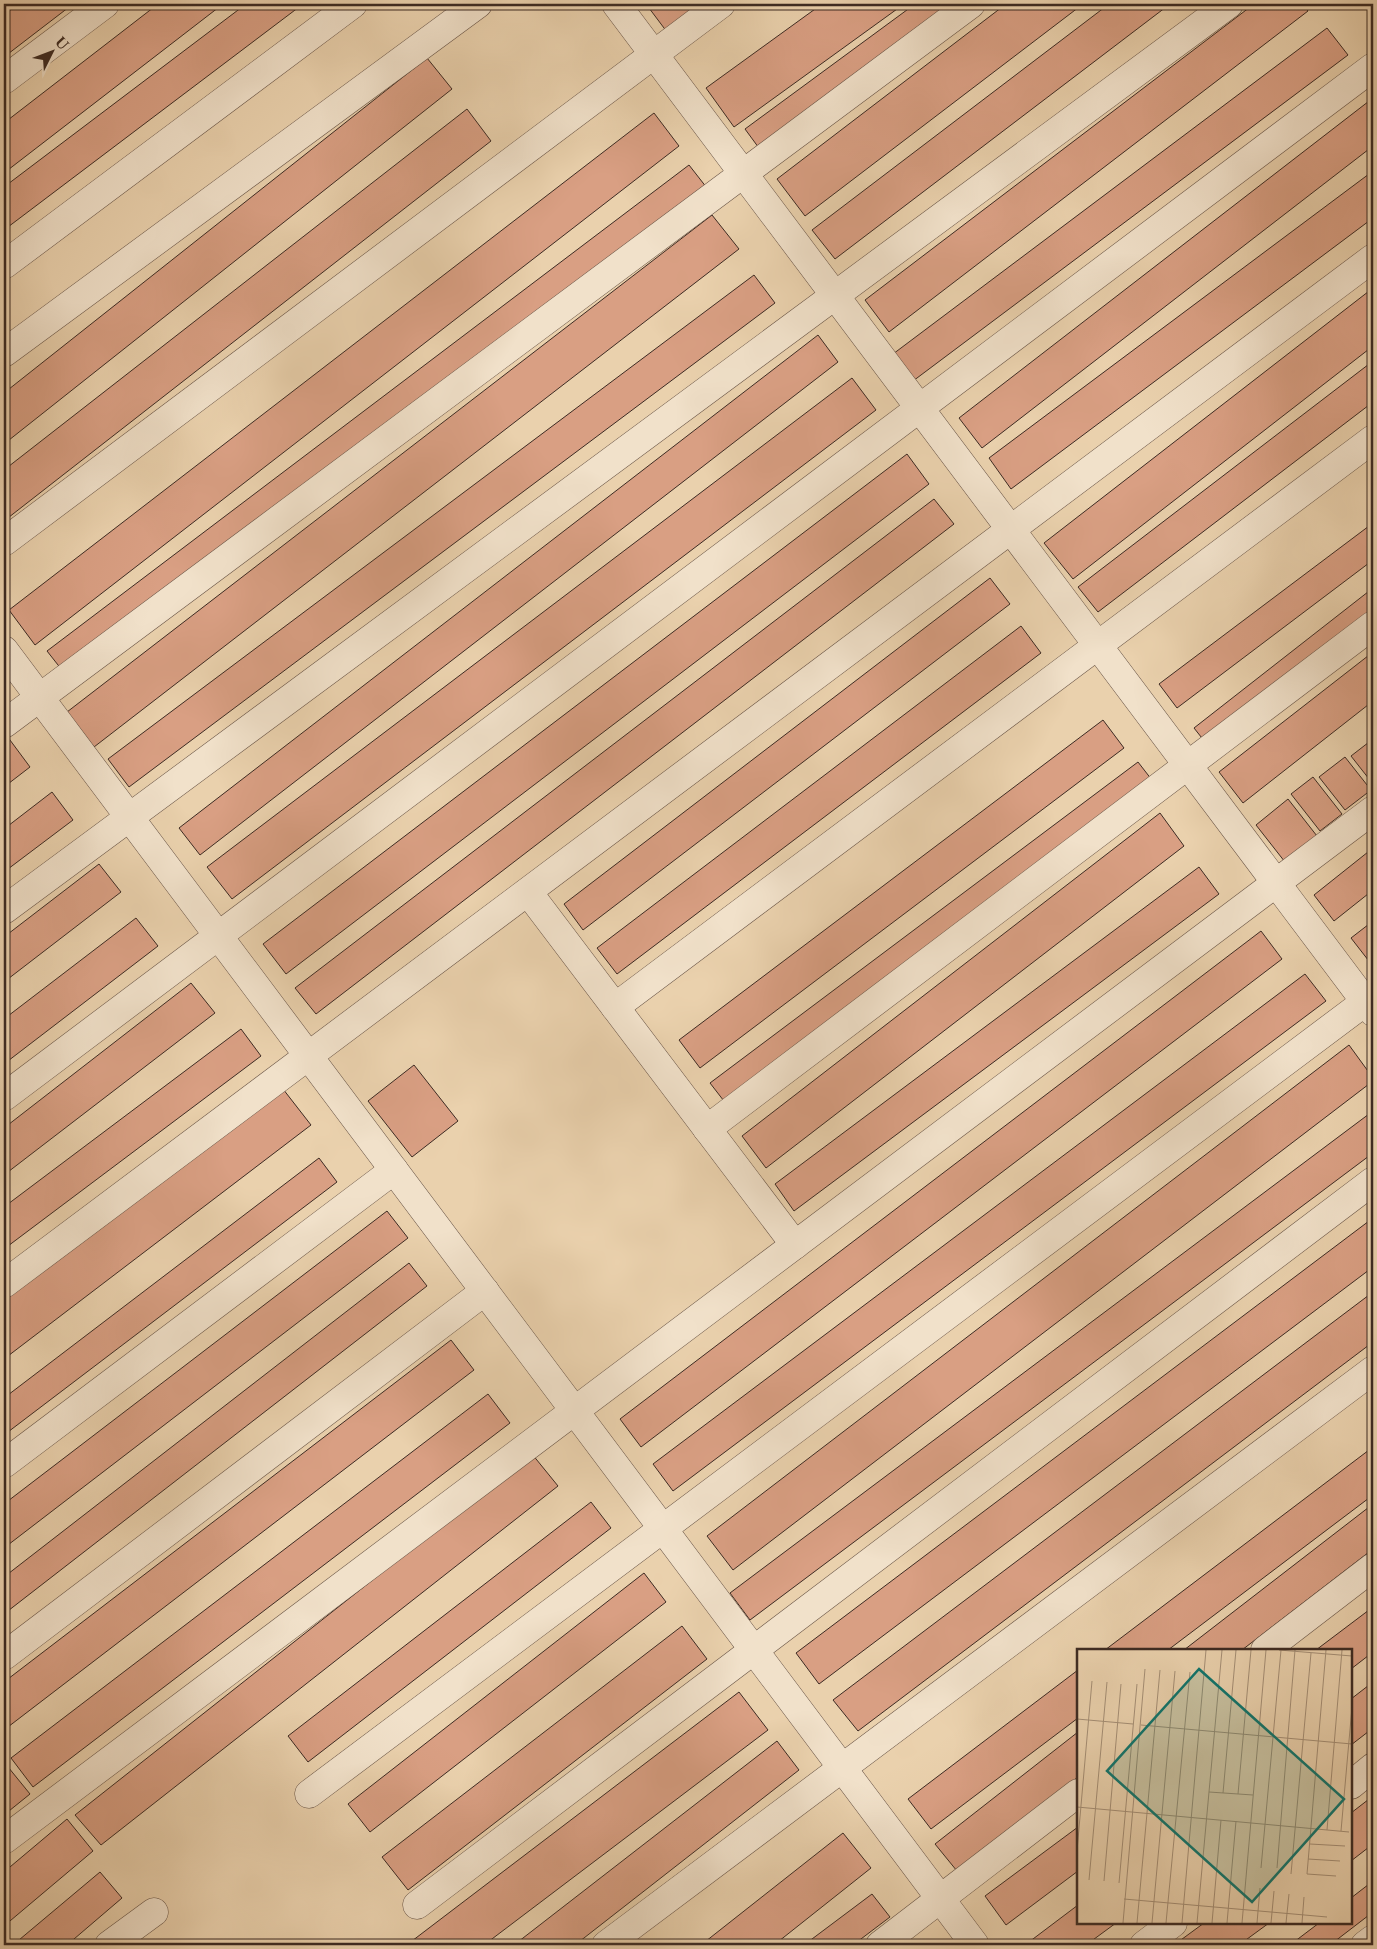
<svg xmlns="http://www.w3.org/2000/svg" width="1377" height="1949" viewBox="0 0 1377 1949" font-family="'Libre Caslon Text',serif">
<rect width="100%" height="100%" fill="#ead1ad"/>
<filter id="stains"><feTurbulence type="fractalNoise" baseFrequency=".004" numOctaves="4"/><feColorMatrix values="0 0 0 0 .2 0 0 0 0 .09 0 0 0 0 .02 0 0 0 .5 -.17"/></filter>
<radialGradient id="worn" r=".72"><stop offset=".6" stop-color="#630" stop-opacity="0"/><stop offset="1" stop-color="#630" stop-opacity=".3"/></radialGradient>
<g fill="#d99f83" stroke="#3d2b23">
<path d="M18,4H73L4,57V15Z"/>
<path d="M158,4H223L4,173V123Z"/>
<path d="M246,4H303L4,230V187Z"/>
<path d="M646,4H704L670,36Z"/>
<path d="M822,4H904L734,127L706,88Z"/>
<path d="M915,4H976L767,159L745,129Z"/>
<path d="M1006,4H1083L805,216L777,179Z"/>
<path d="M1109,4H1170L835,259L812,230Z"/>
<path d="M1254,4H1303L1308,11L889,332L865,300Z"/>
<path d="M1327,28L1348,55L913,381L893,354Z"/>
<path d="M427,58L452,89L4,444V393Z"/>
<path d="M1373,98V146L982,448L959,418Z"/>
<path d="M467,109L491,141L4,521V470Z"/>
<path d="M654,113L679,146L35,645L9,610Z"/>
<path d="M689,165L714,197L73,684L47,651Z"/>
<path d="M1373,171V218L1011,489L989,458Z"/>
<path d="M712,215L739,249L94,747L67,712Z"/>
<path d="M754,275L775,303L129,787L108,759Z"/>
<path d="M1373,288V346L1073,579L1044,543Z"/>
<path d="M818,335L838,362L200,855L179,828Z"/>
<path d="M1373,361V402L1098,612L1078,587Z"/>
<path d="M852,378L876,410L232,899L207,867Z"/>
<path d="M907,454L929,484L286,974L263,944Z"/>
<path d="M934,499L954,524L316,1014L295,988Z"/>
<path d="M1373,523V560L1177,708L1159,684Z"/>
<path d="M990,578L1010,604L583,930L564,904Z"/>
<path d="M1373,588V627L1213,752L1194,728Z"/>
<path d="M1021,626L1041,653L617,974L597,948Z"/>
<path d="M1373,652V701L1243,803L1219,772Z"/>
<path d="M1103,720L1124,748L700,1068L679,1040Z"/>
<path d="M7,736L30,767L4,787V739Z"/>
<path d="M1373,739V784L1351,756Z"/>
<path d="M1345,757L1371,790L1345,810L1319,777Z"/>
<path d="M1138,762L1162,793L734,1114L710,1083Z"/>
<path d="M1313,777L1342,814L1320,831L1291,794Z"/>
<path d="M52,792L73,820L4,872V829Z"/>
<path d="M1288,799L1317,836L1285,862L1256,825Z"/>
<path d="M1160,813L1184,846L766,1168L742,1136Z"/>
<path d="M1373,848V890L1334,921L1314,895Z"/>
<path d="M99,864L121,892L4,982V937Z"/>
<path d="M1199,867L1219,894L794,1211L775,1184Z"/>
<path d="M136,918L158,946L4,1064V1019Z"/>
<path d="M1373,921V965H1372L1351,938Z"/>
<path d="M1261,931L1282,959L641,1447L620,1419Z"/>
<path d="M1305,974L1326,1001L673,1491L653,1464Z"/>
<path d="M191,983L215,1013L4,1175V1128Z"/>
<path d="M241,1029L261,1056L4,1249V1207Z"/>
<path d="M1349,1045L1373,1078V1081L733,1570L707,1536Z"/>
<path d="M414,1065L458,1121L412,1157L368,1101Z"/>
<path d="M283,1089L311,1125L4,1359V1301Z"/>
<path d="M1373,1111V1153L750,1620L730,1593Z"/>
<path d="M319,1158L337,1182L4,1435V1398Z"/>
<path d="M387,1211L408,1238L4,1548V1504Z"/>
<path d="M1373,1218V1267L819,1684L796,1653Z"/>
<path d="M409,1263L427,1286L4,1614V1577Z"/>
<path d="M1373,1292V1342L858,1731L833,1700Z"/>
<path d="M451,1340L474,1370L4,1730V1682Z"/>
<path d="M488,1394L510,1423L33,1787L11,1758Z"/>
<path d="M1373,1447V1495L1168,1650H1105Z"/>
<path d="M532,1454L558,1486L101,1845L75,1815Z"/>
<path d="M591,1502L611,1528L308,1762L288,1736Z"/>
<path d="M1373,1504V1549L1242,1650H1184Z"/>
<path d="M644,1573L666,1602L370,1832L348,1804Z"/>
<path d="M1373,1607V1652L1351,1669V1650H1316Z"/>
<path d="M682,1626L707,1659L408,1890L382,1857Z"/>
<path d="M1078,1670V1718L931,1829L908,1799Z"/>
<path d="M1373,1682V1728L1351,1745V1699Z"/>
<path d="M739,1692L768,1730L484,1945H409L408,1944Z"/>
<path d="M1078,1732V1777L957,1871L935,1844Z"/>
<path d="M777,1741L799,1770L575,1945H514Z"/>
<path d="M4,1762L30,1794L4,1815Z"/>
<path d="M1373,1796V1844L1351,1861V1813Z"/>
<path d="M67,1819L93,1851L4,1926V1872Z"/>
<path d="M1078,1827V1871L1006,1925L985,1896Z"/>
<path d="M843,1833L871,1868L774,1945H701Z"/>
<path d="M100,1872L122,1898L67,1945H13Z"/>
<path d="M1373,1881V1912L1330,1945H1290L1319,1923H1351V1898Z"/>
<path d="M872,1894L890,1917L853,1945H804Z"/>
<path d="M1078,1905V1923H1116L1086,1945H1025Z"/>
<path d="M1204,1923H1269L1239,1945H1174Z"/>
</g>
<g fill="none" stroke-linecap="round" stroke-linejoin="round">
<defs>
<g id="minor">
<path d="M616,4L1373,1012"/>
<path d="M4,80L105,4"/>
<path d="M4,265L353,4"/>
<path d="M4,353L478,4"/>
<path d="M4,542L721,4"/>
<path d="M4,650L975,1945"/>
<path d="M4,724L971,4"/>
<path d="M528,892L795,1245"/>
<path d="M4,910L1229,4"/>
<path d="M615,1007L1373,439"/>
<path d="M4,1097L1373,67"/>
<path d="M707,1129L1373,625"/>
<path d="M4,1284L1373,258"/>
<path d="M4,1464L394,1170"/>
<path d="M1265,1650L1373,1567"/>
<path d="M4,1656L485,1291"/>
<path d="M1351,1785L1373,1767"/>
<path d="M309,1794L1373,996"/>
<path d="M4,1840L1373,810"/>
<path d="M417,1905L1373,1181"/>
<path d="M109,1945L154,1912"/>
<path d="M606,1945L1373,1370"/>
<path d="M880,1945L1078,1793"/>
<path d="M1144,1945L1173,1923"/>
<path d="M1365,1945L1373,1939"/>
</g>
</defs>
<use href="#minor" stroke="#685446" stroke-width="29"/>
<use href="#minor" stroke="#f1e1ca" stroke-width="28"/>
</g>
<g transform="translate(1077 1649)">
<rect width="275" height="275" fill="#ead1ad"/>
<path fill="none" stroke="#a58f76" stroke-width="1" d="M202,1L275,7M249,1L230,225L259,227M0,70L56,75M64,76L275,95M132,143L176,146M146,144L159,1M161,145L174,1M0,158L272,183M250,181L265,1M264,182L275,58M233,195L268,197M0,202L15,32M231,210L263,212M184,219L204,1M200,219L218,1M214,225L234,4M12,231L30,33M27,232L44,35M42,234L60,35M47,250L250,268M46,274L68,20M60,274L83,21M75,274L98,22M89,274L113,23M105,274L129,1M120,274L145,1M135,274L144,171M150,274L159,172M165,274L189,1M180,274L183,239M194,274L197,242M209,274L212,245M225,274L227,248"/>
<path fill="#0f766e" fill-opacity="0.15" stroke="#0f766e" stroke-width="2.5" d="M122,20L267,150L175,253L30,122Z"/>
<rect width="275" height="275" fill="none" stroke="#3d2b23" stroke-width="2.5"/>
</g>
<rect width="1377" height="1949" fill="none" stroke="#ead1ad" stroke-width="20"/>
<rect x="5" y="5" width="1367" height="1939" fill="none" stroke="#3d2b23" stroke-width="2.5"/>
<rect x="10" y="10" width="1357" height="1929" fill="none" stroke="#3d2b23"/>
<g transform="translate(52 52) rotate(48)" stroke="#f1e1ca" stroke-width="4" paint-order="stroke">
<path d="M0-4L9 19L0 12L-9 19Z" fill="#3d2b23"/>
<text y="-8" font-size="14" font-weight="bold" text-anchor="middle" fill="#3d2b23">U</text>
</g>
<rect width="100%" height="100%" filter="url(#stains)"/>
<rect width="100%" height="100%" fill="url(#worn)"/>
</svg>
